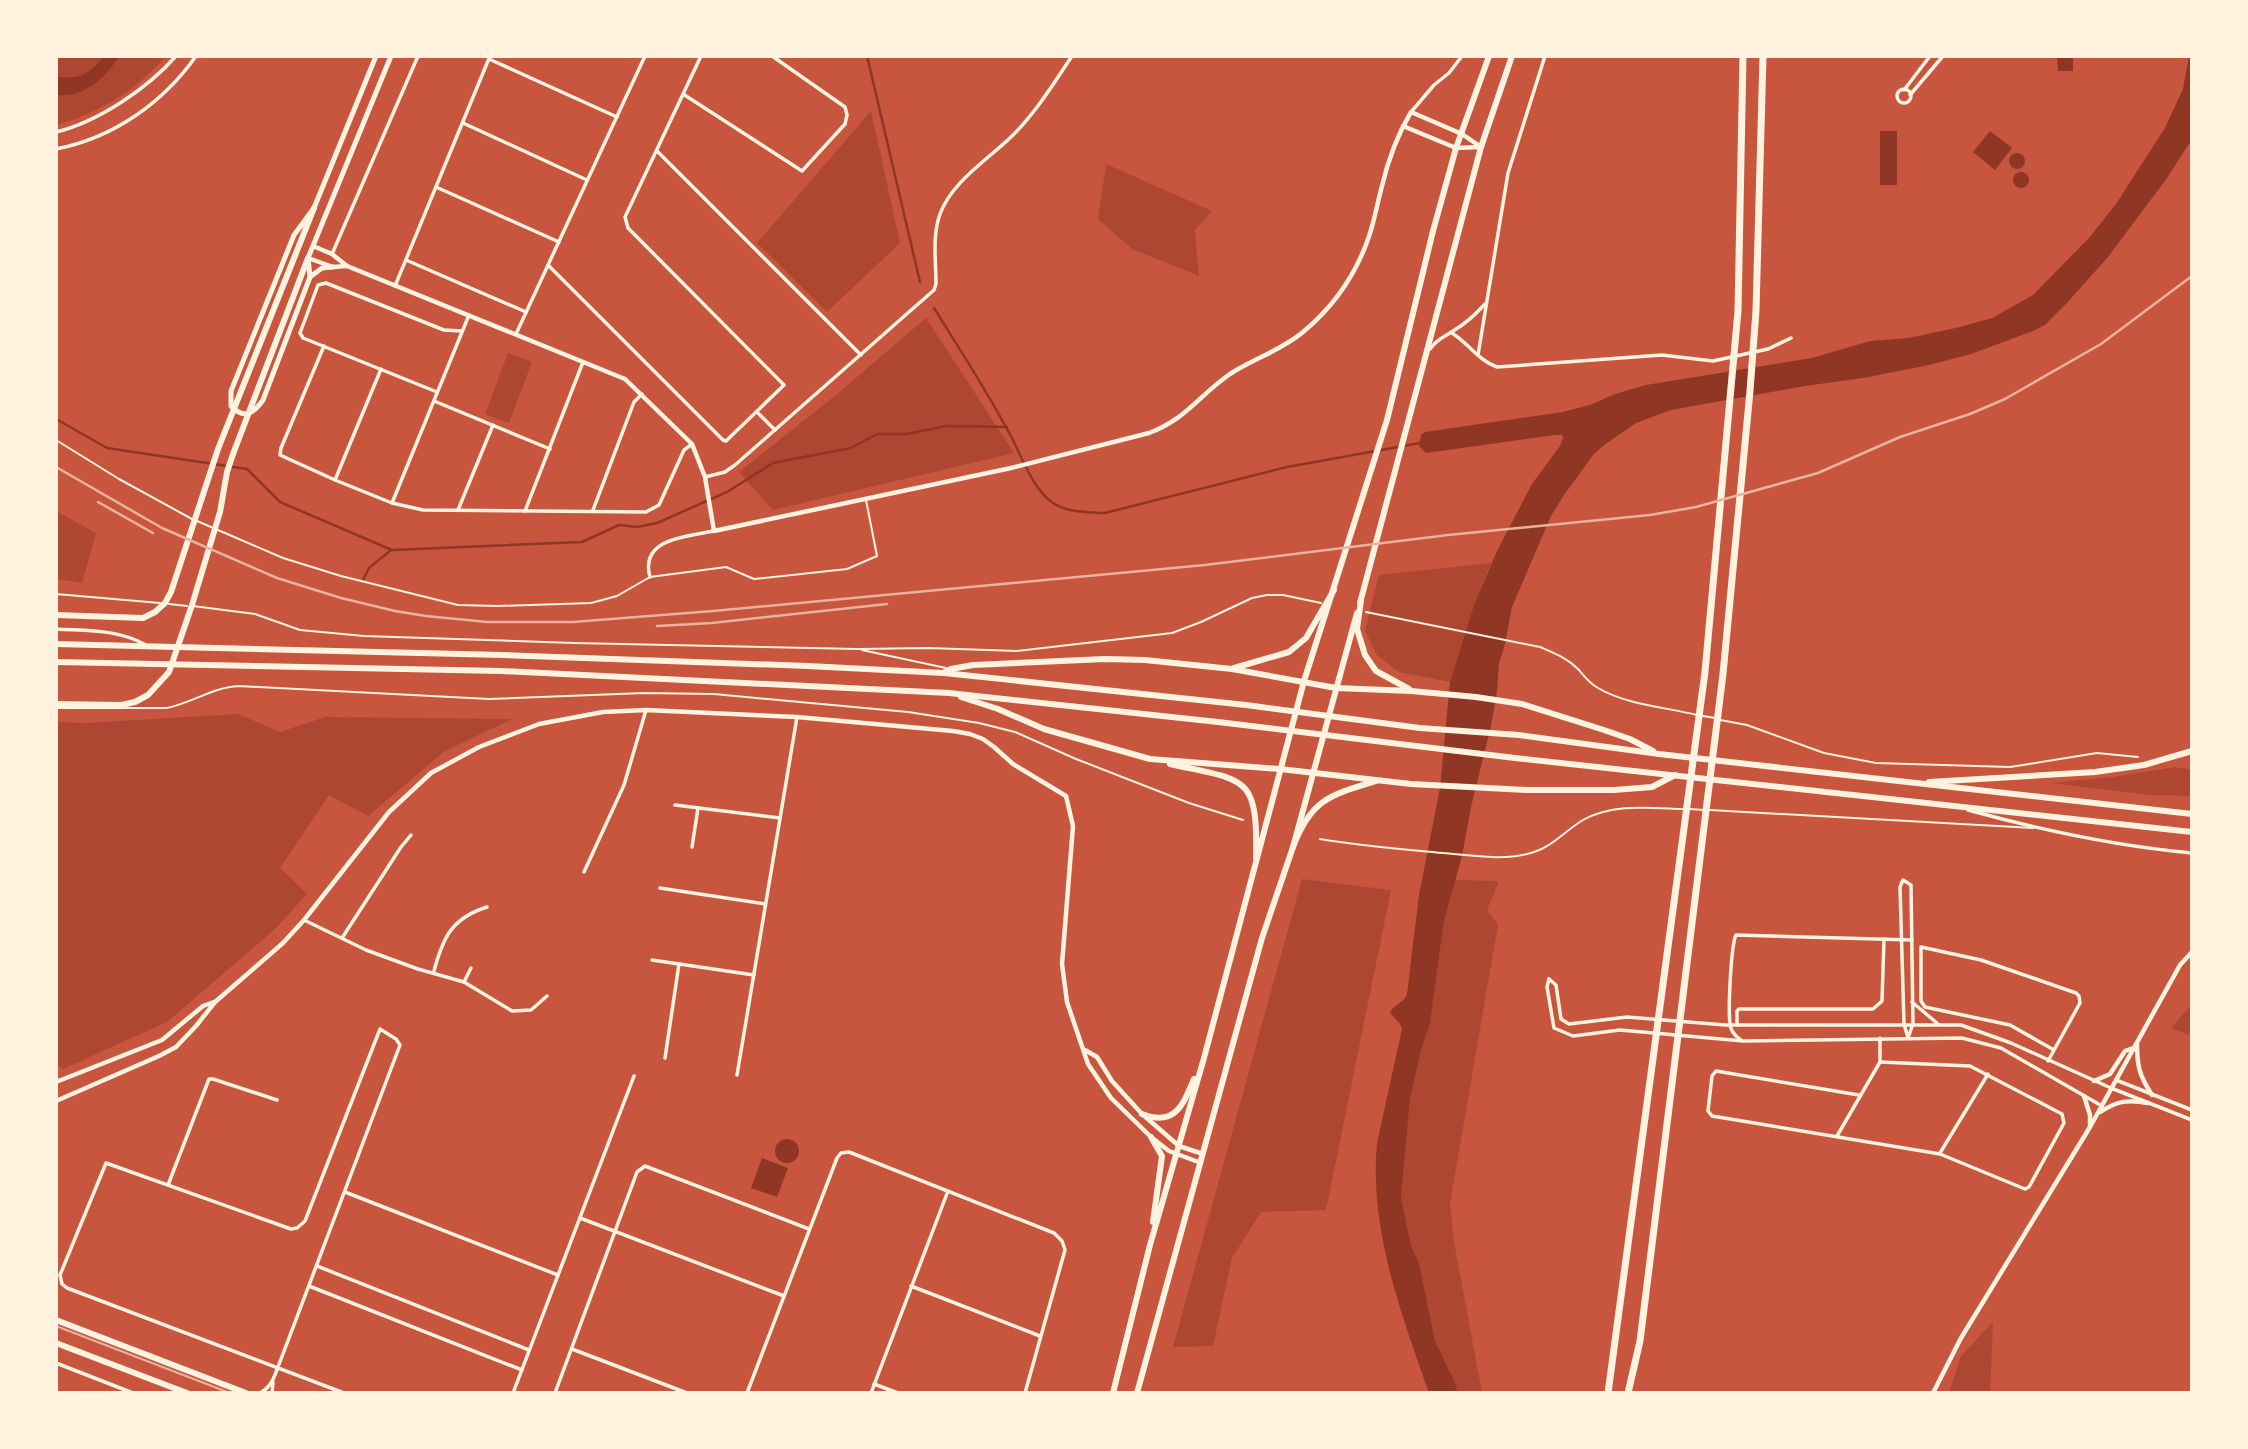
<svg xmlns="http://www.w3.org/2000/svg" width="2248" height="1449" viewBox="0 0 2248 1449" font-family="'Libre Baskerville',serif">
<rect width="100%" height="100%" fill="#c8553d"/>
<g fill="#ae4732">
<path d="M56,56H166C136,90 100,113 56,125Z"/>
<path d="M871,111L900,243L827,312L757,243Z"/>
<path d="M1106,164L1212,211L1195,230L1199,276L1132,249L1098,219Z"/>
<path d="M926,318L1014,453L773,510L739,472L836,395Z"/>
<path d="M508,353L532,362L509,423L485,414Z"/>
<path d="M56,511L96,533L82,583L56,579Z"/>
<path d="M1491,563L1474,605L1450,682L1399,672L1377,655L1365,631L1379,575Z"/>
<path d="M238,714L280,732L325,717L512,719L445,751L368,816L329,795L280,868L307,894L275,929L167,1022L63,1069L56,1064V722L86,723Z"/>
<path d="M2175,767L2192,770V796L2151,795L2050,783L2113,777Z"/>
<path d="M1302,879L1391,890L1326,1210L1261,1212L1232,1258L1213,1346L1173,1347Z"/>
<path d="M1455,880L1499,881L1487,910L1498,925L1450,1203L1454,1242L1482,1393H1458L1451,1373L1435,1341L1419,1263L1411,1246L1401,1197L1410,1100L1420,1054L1430,1023L1444,921Z"/>
<path d="M2192,1004V1036L2171,1028Z"/>
<path d="M1993,1322L1990,1393H1949L1961,1356Z"/>
</g>
<g fill="#8f3625">
<path d="M103,56H119C106,78 84,98 56,95V76C76,81 92,74 103,56Z"/>
<path d="M2057,56H2073V71H2058Z"/>
<path d="M2189,56H2192V139L2167,178L2108,257L2066,304L2045,325L2033,331L1971,354L1929,365L1863,378L1805,386L1671,410L1636,423L1604,445L1593,455L1564,495L1551,516L1512,607L1504,648L1499,663L1497,691L1491,726L1471,807L1462,856L1444,921L1430,1023L1420,1054L1410,1100L1401,1197L1411,1246L1419,1263L1435,1341L1454,1380L1458,1393H1429C1401,1313 1369,1229 1377,1143L1402,1029L1400,1024L1390,1013C1393,1004 1405,1003 1407,994L1419,895L1440,788L1450,682L1474,605L1497,551L1532,484L1560,446L1563,438L1562,435H1555L1426,453L1419,446L1421,435L1425,432L1563,412L1590,405L1615,394L1646,385L1812,358L1870,341L1909,338L1960,327L1992,318L2033,295L2089,238L2116,204L2165,128L2183,89Z"/>
<rect x="1880" y="131" width="17" height="54"/>
<path d="M1990,131L2012,148L1995,170L1973,152Z"/>
<circle cx="2017" cy="161" r="8"/>
<circle cx="2021" cy="180" r="8"/>
<circle cx="787" cy="1151" r="12"/>
<path d="M762,1158L788,1168L777,1197L751,1188Z"/>
</g>
<g fill="none" stroke-linecap="round" stroke-linejoin="round">
<g stroke="#8f3625" stroke-width="2.5">
<path d="M867,56L920,282"/>
<path d="M934,308C959,348 985,388 1007,429C1020,451 1029,482 1048,499C1063,513 1086,512 1105,513L1287,467L1420,443"/>
<path d="M56,419L107,448L247,469L280,502L392,550L582,542L619,525L637,527L657,523L727,492L773,463L851,448L877,434H907L946,426L1007,427"/>
<path d="M363,580L369,568L391,550"/>
</g>
<g stroke="#fff3e0" stroke-width="2">
<path d="M56,440L119,479L192,519"/>
<path d="M197,521L283,558L341,576L458,605L497,606L591,603L617,596L650,577L726,567L754,579L847,569L877,556L866,500"/>
<path d="M56,594L160,603"/>
<path d="M169,604L187,606"/>
<path d="M193,606L255,614L300,630L364,636L574,643L858,649L928,648L1017,651L1172,633L1201,622L1252,598L1267,595H1283L1321,603"/>
<path d="M1366,612L1540,647C1554,653 1567,658 1578,669C1584,676 1589,683 1598,688C1627,705 1665,707 1697,715"/>
<path d="M862,650L946,668"/>
<path d="M56,708H167C192,703 213,687 239,686L489,699L644,693L714,694L908,712L979,723L1015,732L1076,759L1189,803L1243,820"/>
<path d="M1703,716L1715,718"/>
<path d="M1720,720L1747,725L1824,753L1876,763L2010,767L2097,753L2138,757"/>
<path d="M2191,763H2192"/>
<path d="M1689,809L1704,810"/>
<path d="M1710,810L2033,828"/>
<path d="M1320,839C1361,846 1402,849 1443,853C1472,855 1505,862 1534,852C1553,846 1566,830 1583,820C1613,803 1651,808 1683,809"/>
</g>
<g stroke="#fff3e0" stroke-width="3.5">
<path d="M489,59L617,117"/>
<circle cx="1904" cy="96" r="7"/>
<path d="M1904,90L1930,56"/>
<path d="M683,94L802,171L845,124L847,115L845,107L772,56"/>
<path d="M1910,95L1943,56"/>
<path d="M1411,112L1434,85L1449,73L1462,56"/>
<path d="M463,123L587,180"/>
<path d="M56,132C98,122 148,88 176,56"/>
<path d="M56,149C113,138 163,103 196,56"/>
<path d="M657,151L861,355"/>
<path d="M436,187L559,242"/>
<path d="M332,254L418,56"/>
<path d="M406,260L526,312"/>
<path d="M548,265L723,440L726,441L784,385L628,228L625,217L701,56"/>
<path d="M395,286L490,56"/>
<path d="M1452,333C1468,343 1479,361 1497,367L1662,355L1713,361L1768,349L1791,338"/>
<path d="M516,334L645,56"/>
<path d="M324,346L281,448L280,455L335,480L392,503L423,510L646,512L659,505L684,450L692,444"/>
<path d="M1430,349C1438,338 1443,338 1453,331C1465,324 1476,314 1485,304"/>
<path d="M1478,355L1508,173L1545,56"/>
<path d="M437,392L303,338L300,333L318,285L326,283L444,330L462,331"/>
<path d="M434,401L550,449"/>
<path d="M757,412L775,430"/>
<path d="M705,477L725,472L735,465L934,290L936,284C936,261 932,236 940,214C952,181 989,159 1013,135C1036,112 1054,83 1072,56"/>
<path d="M335,480L381,369"/>
<path d="M392,503L469,315"/>
<path d="M458,510L493,425"/>
<path d="M593,510L634,402L642,394"/>
<path d="M525,511L583,362"/>
<path d="M650,577C639,538 689,536 714,531"/>
<path d="M56,629C87,631 118,629 146,645"/>
<path d="M675,805L780,818"/>
<path d="M1968,810C2041,830 2116,846 2192,853"/>
<path d="M692,847L698,808"/>
<path d="M584,872L624,785L646,710"/>
<path d="M1903,880L1911,885L1913,1024L1908,1038L1904,1024L1900,887Z"/>
<path d="M660,888L765,904"/>
<path d="M304,920L366,950L418,969L464,982L512,1011L531,1010L547,996"/>
<path d="M342,938L401,847L411,835"/>
<path d="M652,960L754,975"/>
<path d="M434,971C443,937 452,918 487,907"/>
<path d="M1549,979L1556,985L1561,1019L1569,1024L1627,1017L1725,1025H1961L2011,1043L2111,1088L2192,1120"/>
<path d="M1549,979L1547,987L1554,1028L1573,1036L1620,1030L1743,1041L1962,1038L2001,1048L2102,1106"/>
<path d="M464,982L471,968"/>
<path d="M1912,1002L1937,1023"/>
<path d="M1737,1025V1011L1739,1009H1873L1882,1001L1884,939"/>
<path d="M1880,1038V1062"/>
<path d="M1741,1040C1735,1036 1730,1030 1730,1023C1728,1009 1731,945 1736,935L1912,940"/>
<path d="M665,1058L679,964"/>
<path d="M2048,1061L2080,1003L2079,996L2076,993L1981,960L1921,947V1001L1925,1007L2010,1025L2054,1050"/>
<path d="M737,1075L797,717"/>
<path d="M2116,1080L2192,1110"/>
<path d="M1859,1095L1716,1071L1712,1076L1708,1111L1712,1116L1940,1154L2025,1189L2029,1187L2064,1123L2062,1114L1970,1066L1880,1062"/>
<path d="M1837,1136L1880,1062"/>
<path d="M1940,1153L1988,1074"/>
<path d="M168,1185L209,1079H213L277,1100"/>
<path d="M345,1192L558,1275"/>
<path d="M580,1218L784,1296"/>
<path d="M317,1266L529,1350"/>
<path d="M309,1286L522,1370"/>
<path d="M911,1286L1040,1336"/>
<path d="M572,1349L687,1393"/>
<path d="M56,1363L133,1393"/>
<path d="M874,1384L898,1393"/>
<path d="M260,1393C271,1387 274,1378 278,1367L400,1045L396,1039L380,1029L305,1221L297,1228L291,1229L106,1163L60,1275L62,1284L67,1288L344,1393"/>
<path d="M272,1393L273,1382"/>
<path d="M513,1393L634,1076"/>
<path d="M555,1393L637,1172L645,1166L809,1229"/>
<path d="M747,1393L837,1158L841,1153L849,1152L1054,1233L1062,1241L1065,1250L1025,1393"/>
<path d="M871,1393L948,1191"/>
</g>
<g stroke="#fff3e0" stroke-width="4.5">
<path d="M1403,126L1456,148L1480,147"/>
<path d="M313,246L332,254L347,266L625,379L692,444L705,477L714,531L1011,468L1149,433C1188,418 1198,396 1230,374C1253,359 1282,350 1303,332C1332,308 1354,277 1367,242C1374,224 1377,204 1382,186C1388,160 1398,134 1411,112L1462,134L1481,147"/>
<path d="M308,258L333,267L347,266"/>
<path d="M2137,1043C2137,1066 2139,1075 2152,1095"/>
<path d="M1085,1050L1097,1057L1112,1081L1142,1114L1179,1146L1203,1154"/>
<path d="M2094,1081L2110,1074L2125,1051L2133,1048"/>
<path d="M56,1082L162,1040L203,1006L214,1002"/>
<path d="M2084,1096L2090,1115V1126"/>
<path d="M56,1101L159,1056L176,1047L196,1026L215,1002L283,943L304,920L389,812L431,773L479,747L539,724L603,712L646,710L797,717L953,731L970,734L983,739L994,747L1013,764L1066,796L1073,826L1062,964L1067,1002L1088,1064L1111,1098L1151,1137L1169,1151L1201,1163"/>
<path d="M2100,1112C2117,1101 2128,1099 2148,1103"/>
<path d="M1933,1393L1961,1338L2090,1127L2180,965L2192,952"/>
</g>
<g stroke="#fff3e0" stroke-width="5">
<path d="M376,56L314,208L294,235L231,391V406C244,420 254,413 263,400L310,277L308,258L391,56"/>
<path d="M310,277L322,268L333,267"/>
</g>
<g stroke="#fff3e0" stroke-width="6">
<path d="M1360,603L1481,147L1512,56"/>
<path d="M1929,782L2095,772L2144,765L2192,751"/>
<path d="M1142,1114C1175,1127 1183,1105 1194,1079"/>
<path d="M1151,1137L1162,1156L1153,1222"/>
<path d="M56,1320L246,1393"/>
<path d="M56,1343L187,1393"/>
<path d="M1113,1393L1150,1245L1204,1058L1304,681L1387,420L1433,231L1456,148L1489,56"/>
<path d="M1137,1393L1262,938L1293,847L1357,613"/>
</g>
<g stroke="#fff3e0" stroke-width="6">
<path d="M1361,600L1357,629L1365,655L1376,671L1409,689"/>
<path d="M56,615L143,618L155,612L165,603L171,592L218,449L314,208"/>
<path d="M56,644L502,655L808,666L944,673L1246,705L1420,728L1519,735L1659,754L2192,814"/>
<path d="M56,662L501,671L949,693L1218,722L1515,758L2192,832"/>
<path d="M1234,668L1289,652L1306,638L1334,590"/>
<path d="M945,672L951,669L973,665L1105,659L1145,660L1232,669L1336,688L1411,691L1476,697L1522,704L1604,730L1630,739L1653,751"/>
<path d="M961,697L998,709L1044,729L1150,759L1280,769L1411,784L1527,790H1614L1652,787L1675,775"/>
<path d="M56,704L121,705L135,702L148,695L169,672L192,605L220,512L227,472L233,454L308,258"/>
<path d="M1170,764C1245,781 1258,773 1256,858"/>
<path d="M1293,847C1311,799 1330,795 1376,781"/>
</g>
<g stroke="#fff3e0" stroke-width="7">
<path d="M1608,1393L1705,672L1738,311L1743,56"/>
<path d="M1628,1393L1640,1341L1723,674L1750,391L1756,311L1763,56"/>
</g>
<path stroke="#e9b49f" stroke-width="2" d="M56,1326L230,1393"/>
<g stroke="#e9b49f" stroke-width="2.5">
<path d="M56,467L162,528L277,578L341,598L395,611L426,616L487,622H573L713,611L1205,565L1448,535L1650,515L1696,507L1818,473L1900,437L1970,414L2005,399L2101,344L2192,276"/>
<path d="M98,502L153,533"/>
<path d="M657,626L712,623L887,604"/>
</g>
</g>
<rect width="2248" height="1449" fill="none" stroke="#fff3e0" stroke-width="116"/>
</svg>
